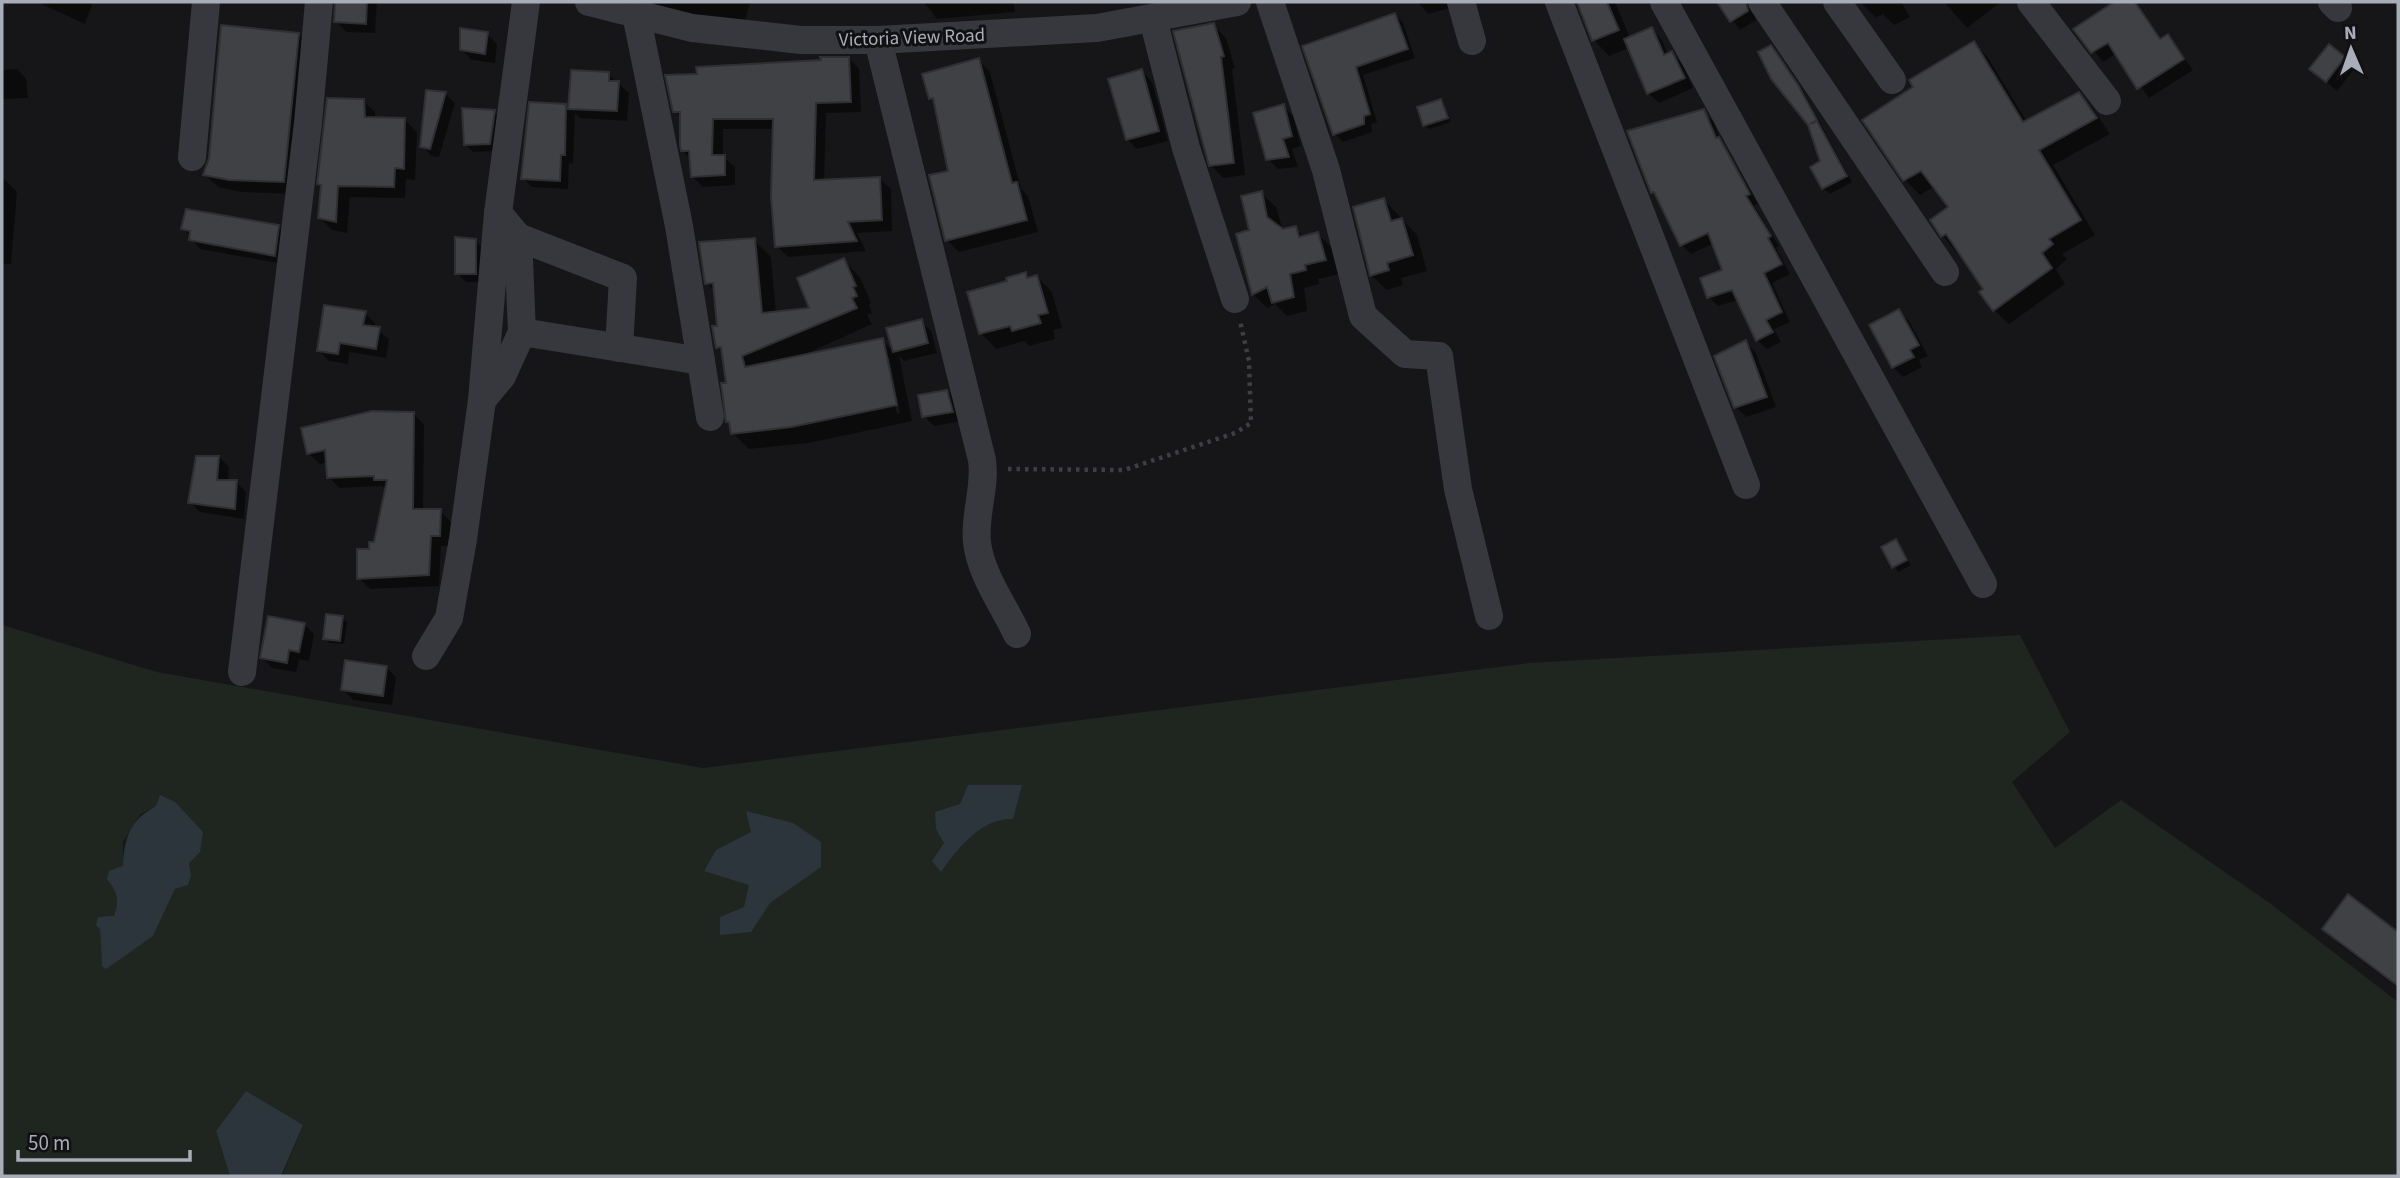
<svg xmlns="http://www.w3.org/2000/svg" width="2400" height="1178" viewBox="0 0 2400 1178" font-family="'Source Sans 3',sans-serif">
<rect width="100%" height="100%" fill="#161618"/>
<path fill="#1e261f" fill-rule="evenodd" d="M2,625L157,672L703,768L1529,663L2020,635L2070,732L2012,782L2055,848L2121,800L2271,904L2398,1002V1176H282L303,1125L216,1131L230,1176H2ZM156,806L189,863L191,875L175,889L153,936L102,966L100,928L114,916L118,906L115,888L123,866V842L141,814Z"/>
<g fill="#2c353c">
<path d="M968,785H1022L1013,819C981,818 958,848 941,872L932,861L944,843L936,829L935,812L960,804Z"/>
<path d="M160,795L175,802L203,832L200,852L189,863L191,875L188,885L175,889L153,936L106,969L102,966L100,929L96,925L98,917L114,916C120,901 117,891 107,879L109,871L123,866C124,838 130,820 156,806Z"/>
<path d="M746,811L793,823L821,842V867L770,903L751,932L720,935V917L744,907L749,885L704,871L716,850L751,832Z"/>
<path d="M246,1091L303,1125L281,1176H230L216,1131Z"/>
</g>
<g fill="#0007" fill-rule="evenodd">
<path d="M37,2H89L92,5L85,24Z"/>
<path d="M336,2H377L375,33L346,32L336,21Z"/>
<path d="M652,2H750L744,25L708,21L659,9Z"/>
<path d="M924,2H1014L1015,12L937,19Z"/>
<path d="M1418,2H1455L1453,7L1428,14Z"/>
<path d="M1579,2H1615L1630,38L1652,29L1662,40L1668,55L1672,53L1682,63L1693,88L1659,103L1648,93L1629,48L1609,56L1594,40Z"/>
<path d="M1719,2H1754L1756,20L1740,30Z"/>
<path d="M1860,2H1901L1910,17L1894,25L1883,14L1876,18Z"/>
<path d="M1944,2H2001L1967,28Z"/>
<path d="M2117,2H2136L2162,40L2168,36L2193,70L2149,98L2117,53L2103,62L2075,29Z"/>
<path d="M1395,15L1403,23L1415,58L1363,75L1377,122L1371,124L1372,132L1343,142L1335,134L1304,47Z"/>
<path d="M1213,25L1226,38L1235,68L1232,69L1245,175L1223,178L1211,165Z"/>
<path d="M487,34L497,44L495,63L472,60L462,50Z"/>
<path d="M299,35L311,47L296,194L242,192L218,187L205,175Z"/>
<path d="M1974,43L1988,58L2027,122L2079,94L2093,109L2110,134L2053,165L2095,235L2062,254L2067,259L2056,269L2065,284L2009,324L1994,310L1986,289L1943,236L1951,208L1935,186L1920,195L1905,180L1915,88Z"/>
<path d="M1771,47L1804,93L1852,182L1830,194L1823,188L1822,162L1810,124Z"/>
<path d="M2329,47L2354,69L2337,91L2311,69Z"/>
<path d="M849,58L859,69L861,112L826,113L824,181L880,179L891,189L892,231L857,233L866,251L788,257L777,246L774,129H723V157L735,167V185L703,187L692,176L691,159L682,150V119L675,111L698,75Z"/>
<path d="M978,60L990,72L1021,189L1028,196L1038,232L959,252L947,240L950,172L936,103L931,98Z"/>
<path d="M17,69L26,79L28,98L2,99V70Z"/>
<path d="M1142,71L1152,82L1168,141L1137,149L1127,139Z"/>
<path d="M572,72L608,74L618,83L629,93L627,121L580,118L575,113L573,164L569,163L568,189L532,187L523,178L566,106L570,110Z"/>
<path d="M445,94L455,103L439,157L432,156L422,146Z"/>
<path d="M363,101L375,112V119L405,120L417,132L415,180L406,179L405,198L350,197L347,233L332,230L320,218L322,187L319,184Z"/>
<path d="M1441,101L1451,122L1429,129L1425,125Z"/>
<path d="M1283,106L1293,116L1301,146L1292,149L1298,167L1278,169L1268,159Z"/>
<path d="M1703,111L1713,121L1721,142L1758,204L1754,205L1779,246L1776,248L1790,274L1772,283L1790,322L1774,329L1781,342L1767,349L1757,340L1738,300L1718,306L1709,297L1724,271L1714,243L1691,254L1682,245L1660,200L1652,192Z"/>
<path d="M494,112L502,120L498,151L473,152L465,144Z"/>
<path d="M2,177L17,192L11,264H2Z"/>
<path d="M1261,193L1276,207L1283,231L1295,228L1305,238L1318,234L1332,248L1339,274L1318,279L1319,284L1304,288L1307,311L1287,316L1275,304L1267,308L1253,294L1238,235L1251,232Z"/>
<path d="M1384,200L1417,235L1427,271L1401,278L1403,285L1387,290L1371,275Z"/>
<path d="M278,227L288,236L284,264L200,249L183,228Z"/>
<path d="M754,240L771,257L776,313L812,309L843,260L860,277L871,303L869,304L872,313L867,315L872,324L797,358L882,340L894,352L889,329L921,321L931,331L937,353L904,361L899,356L912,421L809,443L749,449L733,433L727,422L728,384L723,353L717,347L716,292L707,283ZM885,357H889L900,413L897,414Z"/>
<path d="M476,241L484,250V282H466L457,273Z"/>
<path d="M1026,274L1030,279L1037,277L1052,292L1062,328L1053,330L1055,339L1029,346L1024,341L996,349L981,333L1009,282Z"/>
<path d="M1899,311L1909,321L1928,356L1919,360L1922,367L1903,377L1893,367L1871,326Z"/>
<path d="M365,313L375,323L374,328L389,339L386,358L349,352L348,364L329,361L319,351Z"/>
<path d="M1746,343L1756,353L1776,407L1746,417L1736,407Z"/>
<path d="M947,391L957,402L962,421L934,426L924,416Z"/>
<path d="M414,414L424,425L423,511H440L451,522L450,546H441L439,586L370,589L359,578L375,544L387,490L382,486L339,488L329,477L328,462L320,464L309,454Z"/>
<path d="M219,457L229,467L228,482H236L246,492L244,519L200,512L190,502Z"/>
<path d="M1895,541L1911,565L1898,572L1883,548Z"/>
<path d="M342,618L347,622L344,644L329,643L325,638Z"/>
<path d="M304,624L314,634L309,661L299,659L296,672L272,668L262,657Z"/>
<path d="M386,667L396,677L392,705L353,700L343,689Z"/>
<path d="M2349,897L2398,934V988L2339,944L2324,929Z"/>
</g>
<g fill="#404145" stroke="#303034" stroke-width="2">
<path d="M335,2H367L366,24L334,22Z"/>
<path d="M1577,2H1607L1619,30L1592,41Z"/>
<path d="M1717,2H1746L1748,11L1730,22Z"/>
<path d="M2114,2H2135L2160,39L2168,34L2184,59L2137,89L2108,43L2091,53L2073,29Z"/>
<path d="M1395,13L1408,49L1356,67L1370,114L1364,116V124L1333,135L1302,46Z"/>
<path d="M1214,23L1224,56L1221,57L1234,163L1209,166L1173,31Z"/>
<path d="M221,25L299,33L284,182L229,180L203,175L209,158Z"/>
<path d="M1652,27L1664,55L1672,51L1685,78L1647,94L1624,39Z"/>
<path d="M460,28L488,32L485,54L460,50Z"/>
<path d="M1974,41L2023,122L2079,92L2097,118L2039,150L2081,220L2049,239L2053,244L2042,253L2052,268L1993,311L1979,292L1983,289L1946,234L1941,237L1930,220L1948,207L1921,171L1903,181L1862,120L1913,87L1909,80Z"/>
<path d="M2329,44L2345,57L2326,82L2309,69Z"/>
<path d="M1771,45L1798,85L1817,120L1810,124L1817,121L1847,176L1822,189L1810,167L1820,161L1808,125L1771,79L1758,52Z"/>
<path d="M820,57H849L851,102L816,103L814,180L880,177L882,220L848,222L857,241L775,247L771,197L773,119H713L712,155H725V175L691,177L689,151H681L680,145V112H673L665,75L697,74L696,67L821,60Z"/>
<path d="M979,58L1012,183L1017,182L1027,220L945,241L929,175L948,171L933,98L929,99L922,74Z"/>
<path d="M1142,69L1159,131L1126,140L1108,79Z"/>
<path d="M571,70L609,72V81H619L617,111L568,109Z"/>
<path d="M426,90L446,92L430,149L420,147Z"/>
<path d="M327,98L364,99L365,117L405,118L404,169L395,168L394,187L338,186L336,222L318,218L321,185L317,184Z"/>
<path d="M1441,99L1448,118L1423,126L1417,107Z"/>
<path d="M529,102L566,104L565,155H561L560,181L521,179Z"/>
<path d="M1284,104L1292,136L1283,139L1289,157L1266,160L1253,113Z"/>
<path d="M462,108L495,110L490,144L464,145Z"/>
<path d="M1704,109L1716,138L1719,137L1750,194L1746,196L1771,236L1768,238L1782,264L1764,273L1782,312L1766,320L1773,332L1756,341L1732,290L1707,298L1700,278L1722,270L1708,233L1680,246L1654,192L1651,193L1627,131Z"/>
<path d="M1262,191L1267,217L1283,229L1296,226L1299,237L1318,232L1326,260L1305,265L1306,270L1290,274L1294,297L1272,303L1267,287L1252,295L1236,234L1249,230L1241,196Z"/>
<path d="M1384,198L1391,221L1402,218L1413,255L1387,263L1389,270L1370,276L1353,207Z"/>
<path d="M186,209L279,225L275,256L189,240L190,231L181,229Z"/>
<path d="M455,237L476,239V274H455Z"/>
<path d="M755,238L762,313L809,308L797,278L844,258L856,286L853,287L857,296L852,298L857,308L742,356L745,367L883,338L897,405L791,427L731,434L729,422H726L721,383H726L721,347L716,348L712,326H717L713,283L705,284L699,242Z"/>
<path d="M1026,272L1027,278L1037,275L1048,313L1038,315L1041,323L1012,331L1010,326L979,334L967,292L1007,281L1006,278Z"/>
<path d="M324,305L366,311L363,325L380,327L376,349L340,343L338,354L317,351Z"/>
<path d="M1899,309L1919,345L1910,350L1914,357L1892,368L1869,325Z"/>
<path d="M922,319L928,343L893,352L886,328Z"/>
<path d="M1746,340L1767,397L1734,408L1714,356Z"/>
<path d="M947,390L953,412L922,417L918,395Z"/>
<path d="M372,411L414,412L413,509H441L440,536H431L429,575L357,579V549H369V542H374L387,480H374V476L327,478L325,450L307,454L301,428Z"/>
<path d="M196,456H219L217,480H237L235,509L188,503Z"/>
<path d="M1896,539L1907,560L1892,568L1881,547Z"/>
<path d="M326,614L343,616L340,641L323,639Z"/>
<path d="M268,616L305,623L299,652L289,650L287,663L260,658Z"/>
<path d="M345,660L387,666L383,696L341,690Z"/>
<path d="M2348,894L2398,932V986L2322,929Z"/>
</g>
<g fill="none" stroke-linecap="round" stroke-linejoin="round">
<path stroke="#3d3f44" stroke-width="4.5" stroke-dasharray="3.5 5" stroke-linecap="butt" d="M1008,469L1124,470L1235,433L1251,423L1249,361L1240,321"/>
<g stroke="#37383d" stroke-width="28">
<path d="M589,2L692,28L801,40H878L1097,28L1237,2"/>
<path d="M1270,2L1326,170L1363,316L1405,354L1439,356L1458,489L1489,616"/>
<path d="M1461,2L1472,41"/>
<path d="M1559,2L1746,485"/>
<path d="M1664,2L1983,584"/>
<path d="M1762,2L1945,272"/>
<path d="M1837,2L1892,80"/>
<path d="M2031,2L2107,101"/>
<path d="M2332,2L2338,8"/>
<path d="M636,14L679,226L710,417"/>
<path d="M1153,19L1186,148L1235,299"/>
<path d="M878,40L982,460C986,488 974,514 977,542C980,573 1004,606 1017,634"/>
<path d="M192,157L206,2"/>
<path d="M498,213L518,237L522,332L701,361"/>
<path d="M518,237L623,278L619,348"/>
<path d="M482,400L502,376L522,332"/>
<path d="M426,656L449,618L463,539L482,400L498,213L526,2"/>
<path d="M242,672L308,123L319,2"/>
</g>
</g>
<g text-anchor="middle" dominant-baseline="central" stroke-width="6" stroke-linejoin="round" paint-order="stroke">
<g font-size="19" fill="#a8adb8" stroke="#111113">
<text transform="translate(912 38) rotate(-2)">Victoria View Road</text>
</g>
</g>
<rect width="2400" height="1178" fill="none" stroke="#a8adb8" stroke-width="7"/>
<g transform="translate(2351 49) rotate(358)" stroke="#111113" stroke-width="5" paint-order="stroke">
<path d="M0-5L12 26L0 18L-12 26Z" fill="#a8adb8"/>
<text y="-10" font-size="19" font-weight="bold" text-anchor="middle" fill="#a8adb8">N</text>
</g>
<path d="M18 1150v10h172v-10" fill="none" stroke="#a8adb8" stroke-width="3.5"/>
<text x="28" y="1150" font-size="21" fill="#a8adb8" stroke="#111113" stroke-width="5" paint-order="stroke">50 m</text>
</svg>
